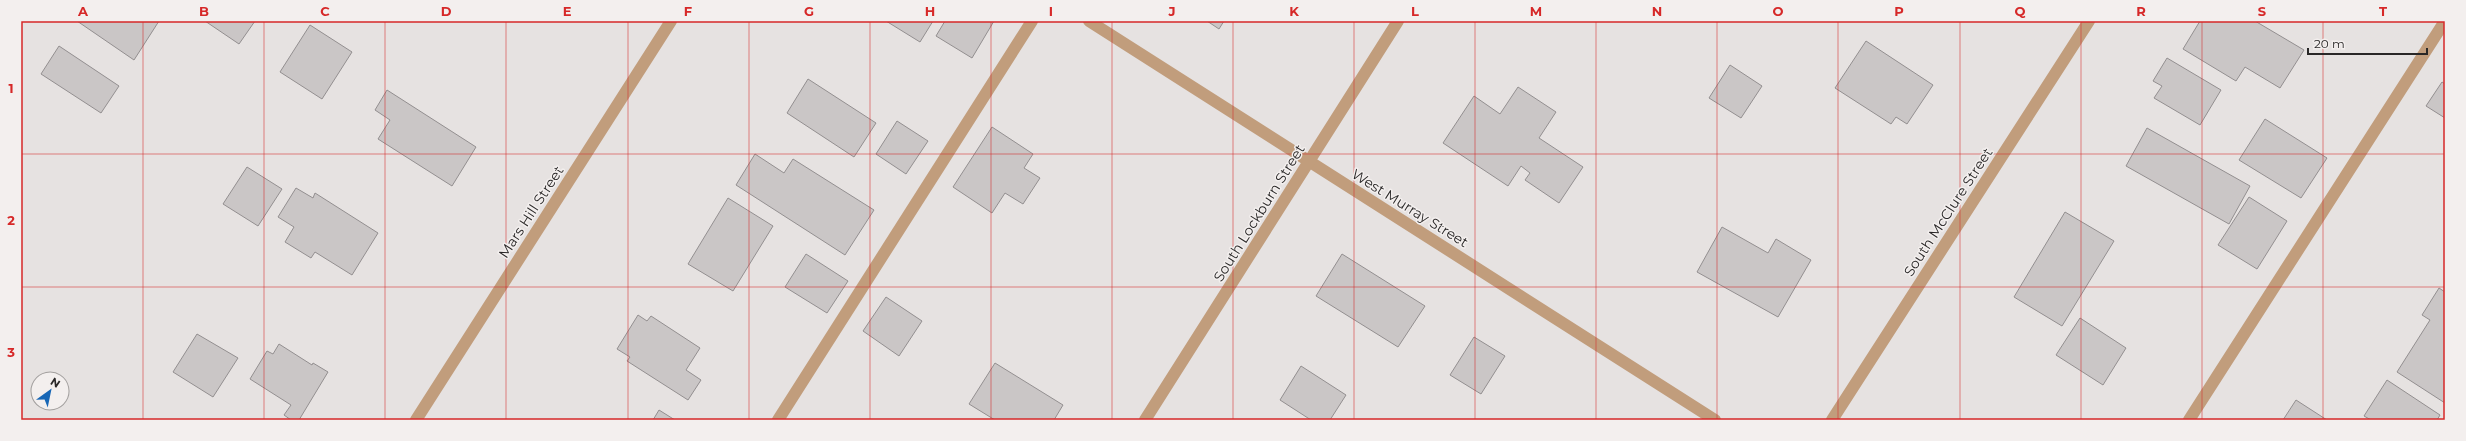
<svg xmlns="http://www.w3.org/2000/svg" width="2466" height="441" viewBox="0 0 2466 441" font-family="Montserrat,sans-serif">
<rect width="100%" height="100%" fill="#e6e2e1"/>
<g fill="#cac6c6" stroke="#938f90">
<path d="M77,21H159L134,60Z"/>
<path d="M205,21H255L239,44Z"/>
<path d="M886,21H933L920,42Z"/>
<path d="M945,21H994L972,58L936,36Z"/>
<path d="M1207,21H1224L1219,29Z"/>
<path d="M2200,21H2255L2304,50L2280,88L2245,67L2236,81L2183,49Z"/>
<path d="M310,25L352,52L322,99L280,72Z"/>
<path d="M1866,41L1933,85L1907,124L1896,117L1891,124L1835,88Z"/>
<path d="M59,46L119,86L101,113L41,74Z"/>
<path d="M2167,58L2221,90L2200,125L2154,98L2162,86L2153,81Z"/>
<path d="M1730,65L1762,86L1741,118L1709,98Z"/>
<path d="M808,79L876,123L854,157L787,113Z"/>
<path d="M2442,82L2445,84V118L2426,106Z"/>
<path d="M1518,87L1556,112L1539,138L1583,167L1559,203L1525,180L1530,173L1521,166L1508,186L1443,143L1474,96L1500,114Z"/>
<path d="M387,90L476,147L452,186L378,139L390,120L375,110Z"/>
<path d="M2265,119L2327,158L2301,198L2239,160Z"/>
<path d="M897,121L928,141L906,174L876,154Z"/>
<path d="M992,127L1033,154L1024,168L1040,178L1023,204L1005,193L992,213L953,187Z"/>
<path d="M2147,128L2250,186L2229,224L2126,166Z"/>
<path d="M755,154L784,173L793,159L874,210L845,255L736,185Z"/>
<path d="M247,167L282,189L258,226L223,204Z"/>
<path d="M296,188L313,198L315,193L378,233L352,275L315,252L311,258L285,242L294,227L278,217Z"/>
<path d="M2249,197L2287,221L2257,269L2218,245Z"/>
<path d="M728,198L773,226L733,291L688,264Z"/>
<path d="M2065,212L2114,241L2062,326L2014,297Z"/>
<path d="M1722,227L1768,253L1776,239L1811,260L1778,317L1697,272Z"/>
<path d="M806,254L848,281L827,313L785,287Z"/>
<path d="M1342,254L1425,306L1398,347L1316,296Z"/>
<path d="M2439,288L2445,292V403L2397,372L2430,320L2422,315Z"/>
<path d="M886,297L922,321L899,356L863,331Z"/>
<path d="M638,315L647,321L651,316L700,348L686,370L701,380L688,400L627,361L630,357L617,349Z"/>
<path d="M2080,318L2126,348L2103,385L2056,355Z"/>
<path d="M197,334L238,358L213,397L173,372Z"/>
<path d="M1474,337L1505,356L1481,394L1450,375Z"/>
<path d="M279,344L312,365L313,363L328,372L299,420H291L284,415L291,405L250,379L267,351L273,354Z"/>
<path d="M995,363L1063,405L1054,420H995L969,404Z"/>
<path d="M1301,366L1346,395L1330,420H1311L1280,400Z"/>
<path d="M2387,380L2440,415L2437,420H2371L2364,416Z"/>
<path d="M2296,400L2327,420H2283Z"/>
<path d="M659,410L675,420H653Z"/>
</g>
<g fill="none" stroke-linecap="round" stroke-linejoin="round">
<g stroke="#c19d7c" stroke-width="12">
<path d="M778,420L1032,21"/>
<path d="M2189,420L2445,21"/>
</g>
<g stroke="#c19d7c" stroke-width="12">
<path d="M1089,21L1715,420"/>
<path d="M416,420L671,21"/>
<path d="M1145,420L1398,21"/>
<path d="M1832,420L2089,21"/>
</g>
</g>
<path fill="none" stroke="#d62828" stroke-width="1" stroke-opacity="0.55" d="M143,21V420M264,21V420M385,21V420M506,21V420M628,21V420M749,21V420M870,21V420M991,21V420M1112,21V420M1233,21V420M1354,21V420M1475,21V420M1596,21V420M1717,21V420M1838,21V420M1960,21V420M2081,21V420M2202,21V420M2323,21V420M21,154H2445M21,287H2445"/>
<g text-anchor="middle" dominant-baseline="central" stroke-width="3" stroke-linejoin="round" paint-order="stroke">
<g font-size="14" fill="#292727" stroke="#f3efee">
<text transform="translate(1410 208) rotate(32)">West Murray Street</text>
<text transform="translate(531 212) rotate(-57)">Mars Hill Street</text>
<text transform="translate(1948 212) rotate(-57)">South McClure Street</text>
<text transform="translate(1259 213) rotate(-58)">South Lockburn Street</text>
</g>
</g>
<rect width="2466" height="441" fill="none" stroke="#f3efee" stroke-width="44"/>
<g transform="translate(50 391) rotate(33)"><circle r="19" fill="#f3efee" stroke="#a29f9e"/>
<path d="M0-3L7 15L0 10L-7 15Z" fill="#1867b6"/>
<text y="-6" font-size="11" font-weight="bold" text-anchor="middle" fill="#292727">N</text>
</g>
<path d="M2308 48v6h119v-6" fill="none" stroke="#292727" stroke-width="2"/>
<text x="2314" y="48" font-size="12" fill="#292727" stroke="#f3efee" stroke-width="3" paint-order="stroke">20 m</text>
<rect x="22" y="22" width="2422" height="397" fill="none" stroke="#d62828" stroke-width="1.5"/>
<g font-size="13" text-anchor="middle" font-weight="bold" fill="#d62828">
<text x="83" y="16">A</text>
<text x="204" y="16">B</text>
<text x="325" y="16">C</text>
<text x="446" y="16">D</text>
<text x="567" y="16">E</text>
<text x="688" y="16">F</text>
<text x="809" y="16">G</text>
<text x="930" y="16">H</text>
<text x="1051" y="16">I</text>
<text x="1172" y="16">J</text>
<text x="1294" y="16">K</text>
<text x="1415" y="16">L</text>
<text x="1536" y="16">M</text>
<text x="1657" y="16">N</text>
<text x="1778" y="16">O</text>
<text x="1899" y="16">P</text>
<text x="2020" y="16">Q</text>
<text x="2141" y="16">R</text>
<text x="2262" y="16">S</text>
<text x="2383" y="16">T</text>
<text x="11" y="93">1</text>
<text x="11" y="225">2</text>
<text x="11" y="357">3</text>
</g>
</svg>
